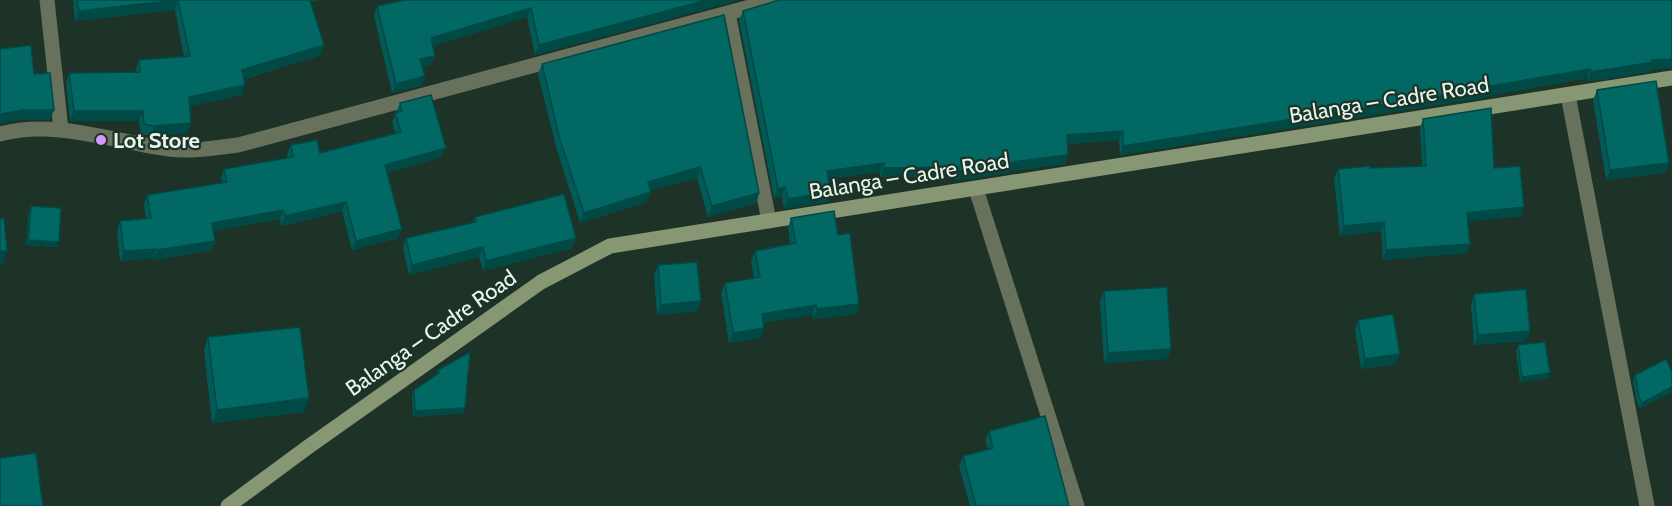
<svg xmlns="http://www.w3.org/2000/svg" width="1672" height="506" viewBox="0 0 1672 506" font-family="Cabin,sans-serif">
<rect width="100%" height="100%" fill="#1d3327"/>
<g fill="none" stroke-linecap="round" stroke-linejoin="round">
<g stroke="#67715b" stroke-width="15">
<path d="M47,0L61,130"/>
<path d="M728,13L769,221"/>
<path d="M1568,95L1647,506"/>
<path d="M0,134C55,119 114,142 169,149C191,152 215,148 238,145L776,0"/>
<path d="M976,189L1077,506"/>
</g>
<path stroke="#879773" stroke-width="15" d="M228,506L308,447L541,282L610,246L1672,78"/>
</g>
<g fill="#025955">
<path d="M73,0H321L310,1L321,55L244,79L242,95L190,106L191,123L187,133L151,136L141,134L139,121H70L66,83L69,73L135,72L139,60L184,56L175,10L75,21Z"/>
<path d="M739,0L535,55L527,17L432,46L431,65L423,67L422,85L392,93L374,16L377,6Z"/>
<path d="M743,11L1650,70L1649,72L1587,82V78L1488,96L1487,97L1120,155L1119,140L1068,144L1065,164L1009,171L1008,173L968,179L956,180L955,177H880V172L828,179L827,202L784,209L782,196L774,198L739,20Z"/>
<path d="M542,64L759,193L756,203L708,217L697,178L650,190L651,192L647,202L580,223L557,150L538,74Z"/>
<path d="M1597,90L1669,163L1665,173L1606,180L1593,100Z"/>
<path d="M400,103L442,157L387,173L398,238L352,250L342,211L281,226L280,219L213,231L215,241L211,250L153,260V258L120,261L117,231L120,221L146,219L144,204L147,195L222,183L221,178L224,169L288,158L287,154L291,145L320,153L395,133L392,122Z"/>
<path d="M1423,119L1494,168L1521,216L1468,221L1467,253L1383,260L1381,231L1340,236L1334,178L1338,169L1422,166L1420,128Z"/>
<path d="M31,206L57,247L26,245L29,211Z"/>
<path d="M475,217L576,238L572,248L483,271L479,257L409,275L403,248L406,238L473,223Z"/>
<path d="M791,218L838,235L859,304L856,314L813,319L812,315L763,323L764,328L760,338L729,343L721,293L725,283L754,278L751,261L755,251L790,244L788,228Z"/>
<path d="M658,265L697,311L657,315L654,275Z"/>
<path d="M1104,291L1171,349L1167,359L1104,363L1100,301Z"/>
<path d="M1474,294L1526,341L1474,345L1471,304Z"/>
<path d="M1358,320L1396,364L1361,369L1355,330Z"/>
<path d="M208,337L309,398L304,412L212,423L204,350Z"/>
<path d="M1518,345L1550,373L1548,378L1520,382L1516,351Z"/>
<path d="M438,370L465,408L463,413L413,417L412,396L414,390L437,375Z"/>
<path d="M1672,372V392L1640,408L1637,402L1633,381L1635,375Z"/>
<path d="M989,431L1069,506H970L959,466L963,456L988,450L985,440Z"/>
</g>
<g fill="#014945">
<path d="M178,0L175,10L75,21L79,11Z"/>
<path d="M707,0H739L535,55L539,45Z"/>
<path d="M531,8L527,17L427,48L431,38Z"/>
<path d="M324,45L321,55L238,80L242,70Z"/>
<path d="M435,56L431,65L417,69L420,59Z"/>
<path d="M1672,59V68L1650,70L1649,72L1587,82L1591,72L1652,60Z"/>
<path d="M1590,69L1587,78L1488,96L1487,97L1120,155L1123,146L1491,86Z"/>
<path d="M425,76L422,85L392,93L396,84Z"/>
<path d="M245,85L242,95L185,107L189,97Z"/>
<path d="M23,110H54L50,120H19L0,124V116L2,114Z"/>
<path d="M74,111H143L139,121H70Z"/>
<path d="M191,123L187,133L151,136L154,126Z"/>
<path d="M1123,131L1119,140L1064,144L1067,135Z"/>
<path d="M446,148L442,157L382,174L385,165Z"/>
<path d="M1068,155L1065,164L1009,171L1008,173L968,179L956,180L959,171L1012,162Z"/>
<path d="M884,163L880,172L823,180L827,171Z"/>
<path d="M1669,163L1665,173L1606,180L1610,170Z"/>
<path d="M700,167L697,178L644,192L648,182Z"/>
<path d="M959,167L955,177H880L884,168Z"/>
<path d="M785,187L782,196L774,198L778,189Z"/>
<path d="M651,192L647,202L580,223L584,213Z"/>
<path d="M831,192L827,202L784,209L788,199Z"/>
<path d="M759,193L756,203L708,217L712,206Z"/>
<path d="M346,202L342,211L281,226L285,216Z"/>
<path d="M1524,207L1521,216L1464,222L1467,213Z"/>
<path d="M283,210L280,219L209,232L212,223Z"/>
<path d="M1384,222L1381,231L1340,236L1344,226Z"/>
<path d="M402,229L398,238L352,250L356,241Z"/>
<path d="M576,238L572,248L483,271L486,261Z"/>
<path d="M28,240L59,242L57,247L26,245Z"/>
<path d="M215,241L211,250L153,260L157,250Z"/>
<path d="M1470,244L1467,253L1383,260L1386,250Z"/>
<path d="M483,247L479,257L409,275L412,265Z"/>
<path d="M156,249L153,258L120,261L124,251Z"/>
<path d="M0,251H7L3,264H0Z"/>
<path d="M701,301L697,311L657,315L661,305Z"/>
<path d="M859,304L856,314L813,319L817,309Z"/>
<path d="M816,305L812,315L758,324L762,314Z"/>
<path d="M764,328L760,338L729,343L733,333Z"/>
<path d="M1530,331L1526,341L1474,345L1478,335Z"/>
<path d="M1171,349L1167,359L1104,363L1108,353Z"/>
<path d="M1400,354L1396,364L1361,369L1365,359Z"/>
<path d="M1550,373L1548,378L1520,382L1522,377Z"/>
<path d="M1672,387V392L1640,408L1642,403Z"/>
<path d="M309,398L304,412L212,423L217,410Z"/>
<path d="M465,408L463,413L413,417L415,411Z"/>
</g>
<g fill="#026863" stroke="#014945" stroke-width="1.5">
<path d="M77,0H178L79,11Z"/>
<path d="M178,0H310L324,45L242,70L245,85L189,97L191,123L154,126L144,124L143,111H74L69,73L140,72L139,60L190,56Z"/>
<path d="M405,0H707L539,45L531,8L431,38L435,56L420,59L425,76L396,84L377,6Z"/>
<path d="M779,0H1672V59L1652,60L1653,62L1591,72L1590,69L1491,86V88L1123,146V131L1067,135L1068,155L1012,162V164L972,170L959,171V167L884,168V163L827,171L831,192L788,199L785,187L778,189L743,11Z"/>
<path d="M724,15L759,193L712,206L700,167L648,182L651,192L584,213L560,140L542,64Z"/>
<path d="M31,45L34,74L50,73L54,110H23L2,114L0,116V49Z"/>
<path d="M1656,81L1669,163L1610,170L1597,90Z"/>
<path d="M431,95L446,148L385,165L402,229L356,241L346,202L285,216L283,210L212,223L215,241L157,250L156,249L124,251L120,221L151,218L147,195L227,182L224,169L293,157L291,145L317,140L320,153L401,132L395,113L402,111L400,103Z"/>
<path d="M1491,108L1494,168L1520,166L1524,207L1467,213L1470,244L1386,250L1384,222L1344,226L1338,169L1370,166V168L1426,166L1423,119Z"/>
<path d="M564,194L576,238L486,261L483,247L412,265L406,238L476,222L475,217Z"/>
<path d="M31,206L61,208L59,242L28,240Z"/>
<path d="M834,211L838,235L850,233L859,304L817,309L816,305L762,314L764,328L733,333L725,283L760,277L755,251L796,243L791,218Z"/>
<path d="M4,218L7,251H0V219Z"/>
<path d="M697,262L701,301L661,305L658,265Z"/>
<path d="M1167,287L1171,349L1108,353L1104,291Z"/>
<path d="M1526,289L1530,331L1478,335L1474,294Z"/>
<path d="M1393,314L1400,354L1365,359L1358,320Z"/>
<path d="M300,327L309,398L217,410L208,337Z"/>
<path d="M1545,342L1550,373L1522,377L1518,345Z"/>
<path d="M470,352L465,408L415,411L414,390L439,373L438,370Z"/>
<path d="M1666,359L1672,372V387L1642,403L1639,397L1635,375Z"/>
<path d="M1045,416L1069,506H976L963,456L993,448L989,431Z"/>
<path d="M36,453L43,506H0V458Z"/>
</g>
<circle fill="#d89af8" stroke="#1d3327" stroke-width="2" cx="101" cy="140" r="6"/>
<g text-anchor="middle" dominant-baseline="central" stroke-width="4.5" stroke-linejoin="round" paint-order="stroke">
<g font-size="22" fill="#e8f6ed" stroke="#1d3327">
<text transform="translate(1389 100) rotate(-9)">Balanga – Cadre Road</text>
<text transform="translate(909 176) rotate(-9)">Balanga – Cadre Road</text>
<text transform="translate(431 333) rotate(-35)">Balanga – Cadre Road</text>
</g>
<g font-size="22" font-weight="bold" fill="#e8f6ed" stroke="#1d3327" text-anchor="start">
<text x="113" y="140">Lot Store</text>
</g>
</g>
</svg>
